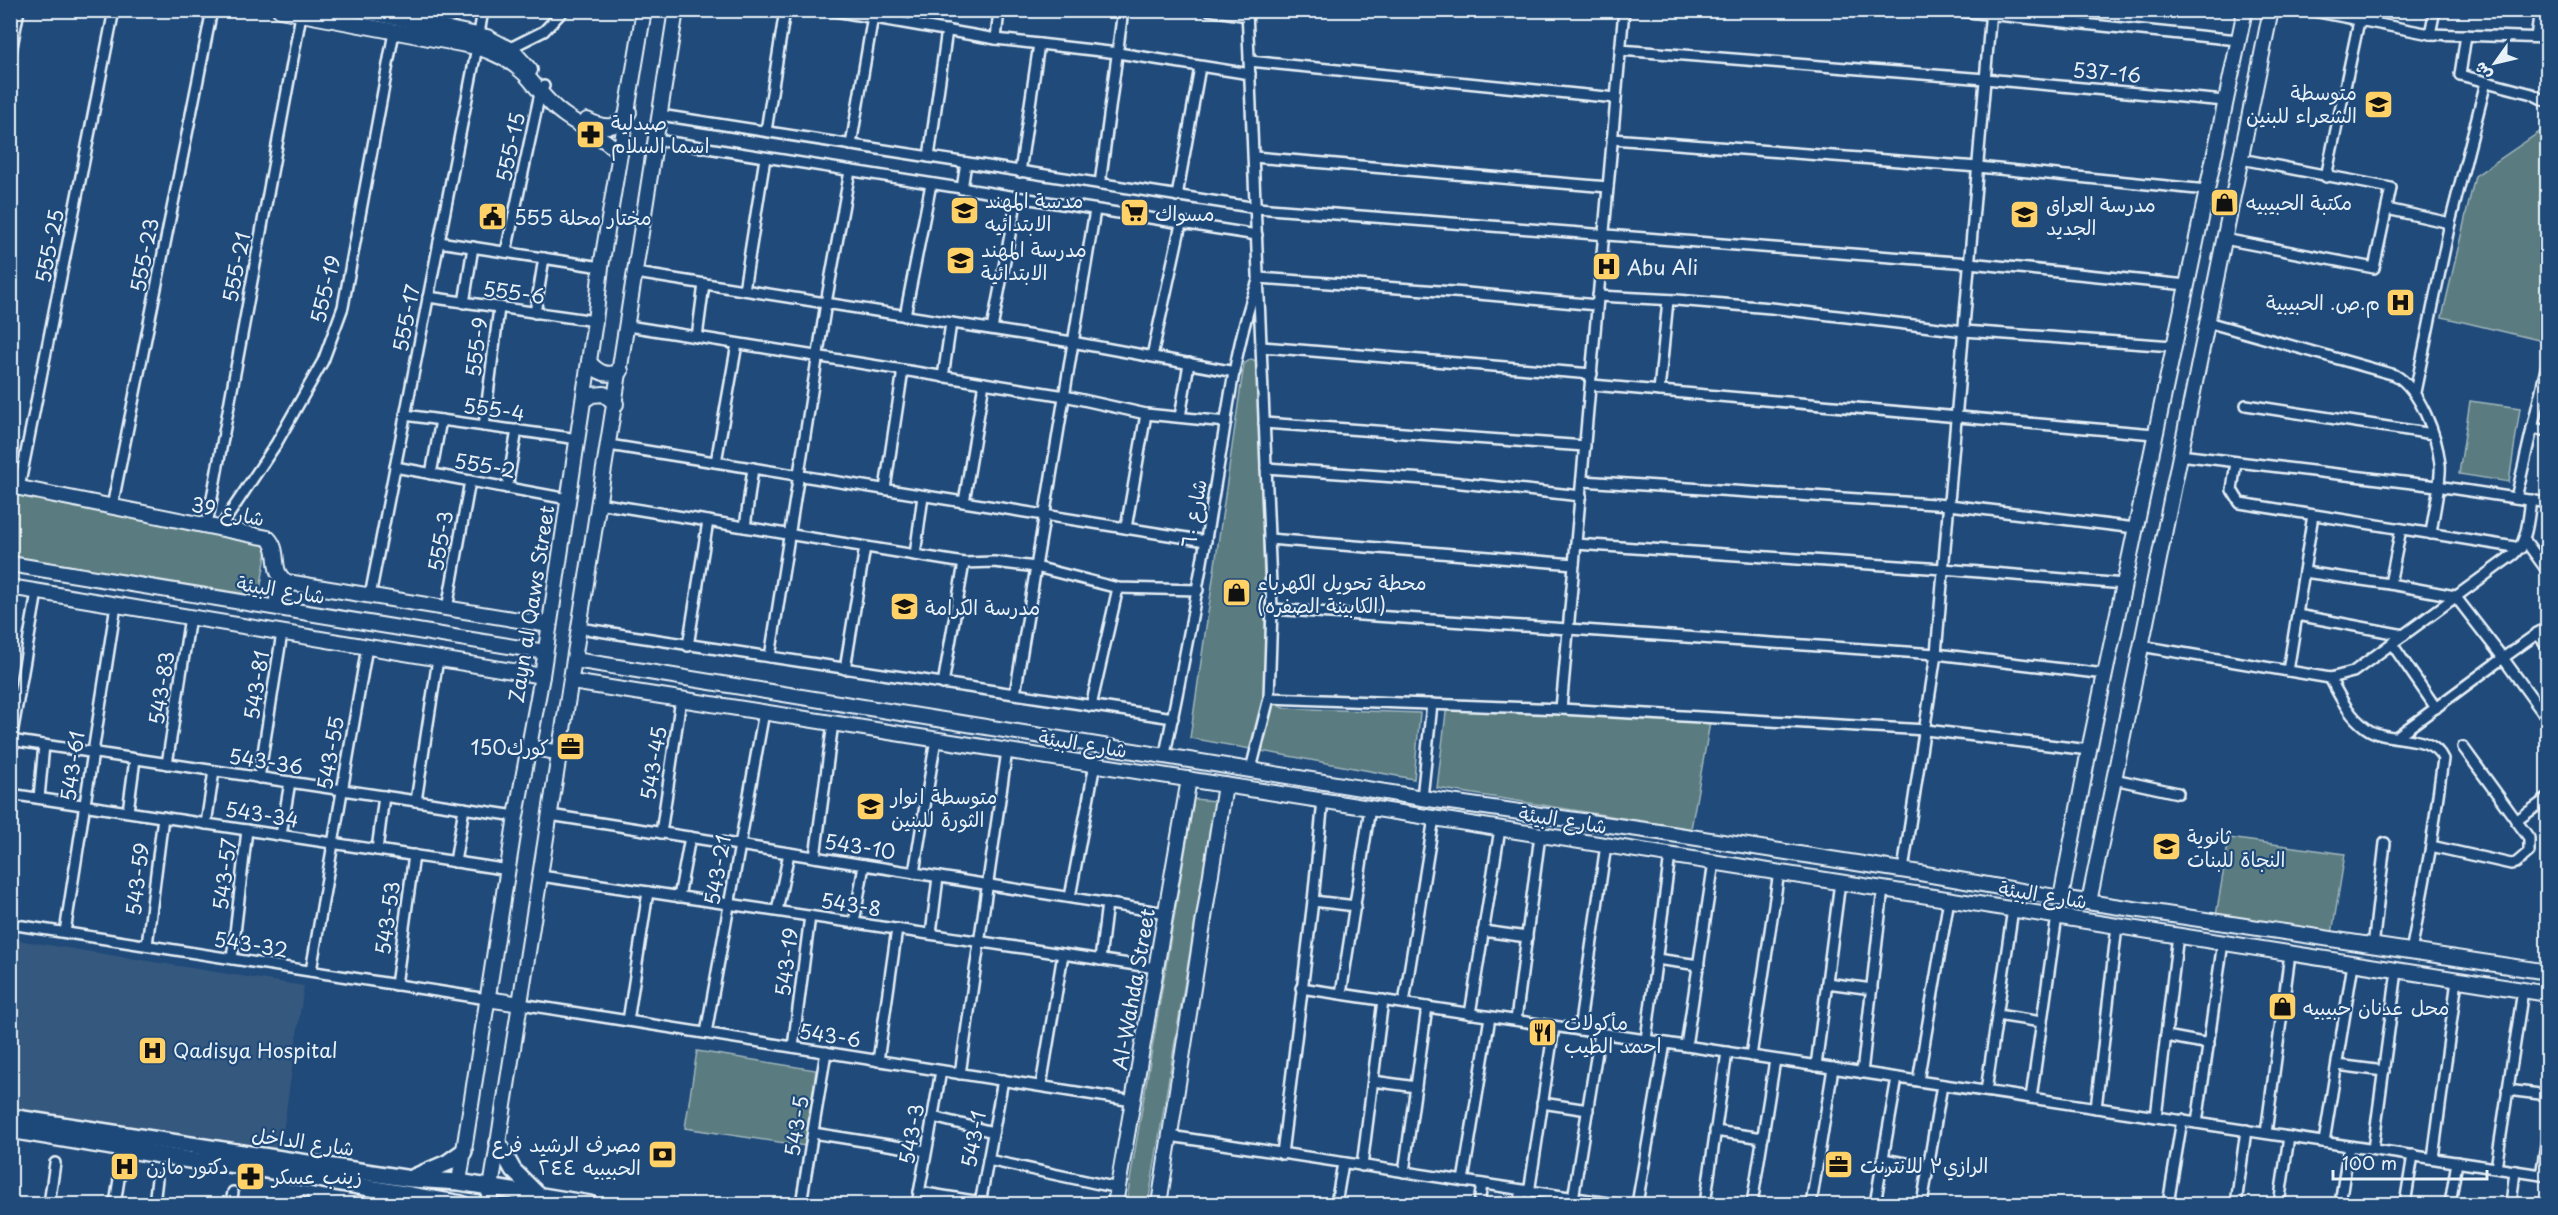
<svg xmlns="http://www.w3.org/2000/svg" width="2558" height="1215" viewBox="0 0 2558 1215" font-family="'Playpen Sans','Playpen Sans Arabic',sans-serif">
<rect width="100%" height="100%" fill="#1f4a7a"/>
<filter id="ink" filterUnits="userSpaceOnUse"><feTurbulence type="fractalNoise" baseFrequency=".0167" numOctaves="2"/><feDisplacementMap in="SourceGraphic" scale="12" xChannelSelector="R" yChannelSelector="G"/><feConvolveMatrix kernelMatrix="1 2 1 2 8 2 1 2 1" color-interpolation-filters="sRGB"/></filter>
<g filter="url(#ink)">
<path fill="#35587e" d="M11,939L304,986L280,1154L11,1114Z"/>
<g fill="#5a7c80" stroke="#a1b6bc" stroke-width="1.5">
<path d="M2547,127V342L2442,317L2475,176Z"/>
<path d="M1251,359L1258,362V368L1267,692L1276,704L1283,708L1420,713L1414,779L1190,738L1244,364Z"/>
<path d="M2470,401L2520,408L2509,482L2459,474Z"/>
<path d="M10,493L261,542L267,550L259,596L11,556Z"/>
<path d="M1447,704L1711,717L1691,829L1437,788Z"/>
<path d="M1194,799L1215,801L1148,1204H1126Z"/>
<path d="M2229,838L2345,854L2331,940L2215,922Z"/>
<path d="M697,1051L816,1070L805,1146L685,1128Z"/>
</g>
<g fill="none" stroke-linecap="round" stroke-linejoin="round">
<defs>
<g id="street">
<path d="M829,10L996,39L1118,53L1250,74"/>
<path d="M1209,10L1248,16"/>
<path d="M1247,10L1272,609L1269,698L1561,709L1926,730L2089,750"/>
<path d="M1948,10L2238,40"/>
<path d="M2308,10L2430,34L2548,38"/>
<path d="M914,24L916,10"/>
<path d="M479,34L483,10"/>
<path d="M2430,34L2435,10"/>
<path d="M2466,35L2460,75L2532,94L2548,102"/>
<path d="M2536,37L2540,10"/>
<path d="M996,39L999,10"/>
<path d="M506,50L544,31L564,10"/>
<path d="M1620,50L1985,79L2225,101"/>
<path d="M10,57L19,10"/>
<path d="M1249,61L1616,98"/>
<path d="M660,115L1257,208L1969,263L2187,285"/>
<path d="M766,131L785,10"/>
<path d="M1612,139L1978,167L2207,190"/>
<path d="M657,140L1257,235"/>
<path d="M851,145L874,10"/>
<path d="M929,157L947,30"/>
<path d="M1254,157L1608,187"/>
<path d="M1020,172L1039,44"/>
<path d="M2326,177L2359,21"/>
<path d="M1100,184L1123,10"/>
<path d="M962,189L966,163"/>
<path d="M1177,196L1200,67"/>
<path d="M2387,209L2450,223"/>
<path d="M2224,239L2374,268L2391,188L2241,159"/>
<path d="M439,242L601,267"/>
<path d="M506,252L540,93L544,86"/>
<path d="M636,273L1072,342L1235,372"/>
<path d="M744,290L765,158"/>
<path d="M1598,296L1676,300L1771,308L1964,331L2173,346"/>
<path d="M428,297L595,321"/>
<path d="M464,303L473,247"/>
<path d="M535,313L544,258"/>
<path d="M905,316L931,184"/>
<path d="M2207,322L2395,375C2420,389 2437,436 2440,464C2442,479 2433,516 2431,534"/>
<path d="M628,326L1065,396L1146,414L1226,422"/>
<path d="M992,329L1017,198"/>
<path d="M697,337L704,284"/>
<path d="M1262,347L1592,374"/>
<path d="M1152,356L1181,224"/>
<path d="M943,377L951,323"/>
<path d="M1592,385L2154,434"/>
<path d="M1659,391L1668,300"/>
<path d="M2415,392L2450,223L2486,82"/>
<path d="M2246,405L2433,434"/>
<path d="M405,415L578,439"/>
<path d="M1180,417L1189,363"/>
<path d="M1264,423L1585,446"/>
<path d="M484,426L499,308"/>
<path d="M2532,428L2548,431"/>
<path d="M609,445L1206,541"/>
<path d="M2180,455L2437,486L2548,503"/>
<path d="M716,462L737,344"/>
<path d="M2236,462L2232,490L2240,503L2521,548"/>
<path d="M395,467L568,499"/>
<path d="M1266,468L1424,479L1581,496"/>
<path d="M431,474L441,420"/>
<path d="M1582,481L1949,505L2135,528"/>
<path d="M19,488L114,10"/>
<path d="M507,488L517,430"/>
<path d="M885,489L903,370"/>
<path d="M2516,498L2548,360"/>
<path d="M964,502L984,383"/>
<path d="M598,503L964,563L994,562L1036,567L1118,588L1198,590"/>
<path d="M112,507L212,10"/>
<path d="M207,525L301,15"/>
<path d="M745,527L753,468"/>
<path d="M220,528L276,444L323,361L343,307L394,32"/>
<path d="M1126,528L1146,414"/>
<path d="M1269,539L1574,564"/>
<path d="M2524,539L2548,572"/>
<path d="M1576,544L1943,569L2124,584"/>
<path d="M915,555L923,496"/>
<path d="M2304,572L2390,584L2455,596L2503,658L2548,626"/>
<path d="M2390,584L2401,529"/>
<path d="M370,596L477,47"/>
<path d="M447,609L470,481"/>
<path d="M1272,609L1936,654L2105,674"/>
<path d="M2297,615L2404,635"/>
<path d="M579,628L1173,718"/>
<path d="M2537,633L2548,647"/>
<path d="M2392,644L2436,708"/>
<path d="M688,646L708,521"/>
<path d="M2141,646L2330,678L2353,672L2514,554C2528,541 2528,518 2531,500"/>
<path d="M770,657L826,303L850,171"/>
<path d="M845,669L865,547"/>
<path d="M2288,671L2313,515"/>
<path d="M2330,678C2340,697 2349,716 2366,728C2387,744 2431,731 2443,759L2431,846L2411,952"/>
<path d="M943,684L964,563"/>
<path d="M1015,694L1095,210"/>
<path d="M1091,706L1118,588"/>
<path d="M1561,709L1624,10"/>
<path d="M2396,737L2503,658L2548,720"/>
<path d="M10,740L516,816"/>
<path d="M11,740L37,592"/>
<path d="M1165,754C1184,663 1201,572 1216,480C1228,413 1235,342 1259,278L1467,293L1597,305"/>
<path d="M167,764L190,617"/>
<path d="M1251,769L1269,698"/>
<path d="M259,778L282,633"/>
<path d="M2114,779L2178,793"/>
<path d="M10,794L509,870"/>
<path d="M39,798L44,745"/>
<path d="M1422,798L1432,704"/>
<path d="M416,801L438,659"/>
<path d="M128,811L135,759"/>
<path d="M550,815L1166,913"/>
<path d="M2516,821L2548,798"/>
<path d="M206,824L214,771"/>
<path d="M661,833L681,699"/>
<path d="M281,835L290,782"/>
<path d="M2431,846L2511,864L2516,863L2529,852V838L2463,747"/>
<path d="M377,850L384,796"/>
<path d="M815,857L833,723"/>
<path d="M455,862L464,808"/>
<path d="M1903,870L1936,654L1991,10"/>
<path d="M914,873L936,739"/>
<path d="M541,876L1156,968"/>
<path d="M679,897L690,837"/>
<path d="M1070,897L1095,764"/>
<path d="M1313,901L1356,906"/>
<path d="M777,911L789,853"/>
<path d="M854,923L864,865"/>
<path d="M10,924L487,999"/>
<path d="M1483,931L1527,937"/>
<path d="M65,932L116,605"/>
<path d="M931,934L938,877"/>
<path d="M147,945L163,817"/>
<path d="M2373,947L2385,843"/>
<path d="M232,959L247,830"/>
<path d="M1656,959L1699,965"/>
<path d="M1100,960L1107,903"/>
<path d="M311,971L367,647"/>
<path d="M1827,983L1872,989"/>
<path d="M396,985L414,855"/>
<path d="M1301,988L2548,1176"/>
<path d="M1341,994L1370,808"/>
<path d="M1404,1003L1434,818"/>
<path d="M521,1004L1133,1101"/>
<path d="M1470,1014L1500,829"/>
<path d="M1997,1015L2042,1022"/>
<path d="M1516,1020L1540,835"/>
<path d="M628,1021L648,892"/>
<path d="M1579,1030L1606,845"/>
<path d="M706,1033L764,712"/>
<path d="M2166,1036L2209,1044"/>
<path d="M1646,1040L1670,855"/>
<path d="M1686,1046L1714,862"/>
<path d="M793,1047L810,916"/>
<path d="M1751,1056L1779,872"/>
<path d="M878,1061L897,929"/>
<path d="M2337,1065L2384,1071"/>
<path d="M1816,1066L1840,882"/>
<path d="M1862,1073L1883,889"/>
<path d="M960,1074L1007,751"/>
<path d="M1373,1081L1416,1087"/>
<path d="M1918,1081L1949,899"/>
<path d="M1041,1086L1063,954"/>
<path d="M2507,1090L2548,1095"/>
<path d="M1986,1091L2013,909"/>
<path d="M2031,1098L2057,916"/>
<path d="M1542,1103L1588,1110"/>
<path d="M2096,1108L2117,926"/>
<path d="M933,1117L993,1132"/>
<path d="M2156,1117L2178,935"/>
<path d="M2197,1123L2223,942"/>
<path d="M1715,1131L1763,1138"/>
<path d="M813,1133L926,1151"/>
<path d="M2266,1133L2290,954"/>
<path d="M1170,1136L1615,1204"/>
<path d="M2324,1142L2353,964"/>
<path d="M2373,1149L2397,971"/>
<path d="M1282,1154L1313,901L1323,800"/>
<path d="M2433,1158L2457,980"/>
<path d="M1883,1159L1928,1167"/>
<path d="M988,1160L1118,1188"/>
<path d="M1362,1166L1383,1000"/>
<path d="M2496,1168L2523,990"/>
<path d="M1404,1172L1427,1007"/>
<path d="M2541,1175L2548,1133"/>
<path d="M1463,1181L1490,1017"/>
<path d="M919,1192L980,1202"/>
<path d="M1529,1193L1554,1027"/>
<path d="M1573,1199L1600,1033"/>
<path d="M49,1204L55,1163"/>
<path d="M115,1204L120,1173"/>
<path d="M154,1204L157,1179"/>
<path d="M231,1204L233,1192"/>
<path d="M303,1204V1202"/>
<path d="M801,1204L826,1052"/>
<path d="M917,1204L941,1071"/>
<path d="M980,1204L1003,1080"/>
<path d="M1336,1204L1343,1163"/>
<path d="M1479,1204L1482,1184"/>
<path d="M1519,1204L1522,1191"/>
<path d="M1637,1204L1665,1043"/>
<path d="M1705,1204L1727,1052"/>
<path d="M1752,1204L1775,1060"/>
<path d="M1811,1204L1833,1068"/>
<path d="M1875,1204L1897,1078"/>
<path d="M1922,1204L1942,1085"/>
<path d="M2168,1204L2182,1120"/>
<path d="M2236,1204L2246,1130"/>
<path d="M2279,1204L2289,1137"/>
<path d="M2340,1204L2349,1146"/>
<path d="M2405,1204L2413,1155"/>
<path d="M2450,1204L2457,1162"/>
<path d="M2511,1204L2515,1171"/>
</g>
<g id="secondary">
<path d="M280,10L477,47C495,53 511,60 525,74C538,88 547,103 563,114C582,128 603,136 620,153"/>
<path d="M359,10L487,37L513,51L530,70"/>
<path d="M587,120C604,129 618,130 629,112"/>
<path d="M589,362C598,373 608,377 621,371"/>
<path d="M584,400L592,395L604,394L616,404"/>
<path d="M10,486L268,538C282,552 269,572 287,582L549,625"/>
<path d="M10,564L545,652"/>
<path d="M10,587L542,676"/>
<path d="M276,607L280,579"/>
<path d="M575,660L1422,798L1659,832L1920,873L2061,898L2548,972"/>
<path d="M572,682L2548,994"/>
<path d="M529,747L560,753"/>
<path d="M2061,898L2089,750L2245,10"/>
<path d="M2089,902L2271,10"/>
<path d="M487,999L521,1004"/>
<path d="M459,1182L516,816L542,676L595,321L601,267L644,10"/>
<path d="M491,1188L676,10"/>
<path d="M1115,1204L1189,779"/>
<path d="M1159,1204L1225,785"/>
</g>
<g id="primary">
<path d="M10,1117L411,1179L459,1182L590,1204"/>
<path d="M10,1130L189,1160L237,1165L462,1204"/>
<path d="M498,1143L513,1170L538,1195"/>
<path d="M414,1177L447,1163L464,1151"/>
<path d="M488,1204L491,1188"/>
</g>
</defs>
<use href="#street" stroke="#e8f1f8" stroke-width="14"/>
<use href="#secondary" stroke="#e8f1f8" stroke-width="18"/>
<use href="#primary" stroke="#e8f1f8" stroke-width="20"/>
<use href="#street" stroke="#1f4a7a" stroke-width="9"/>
<use href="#secondary" stroke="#1f4a7a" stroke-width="14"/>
<use href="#primary" stroke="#1f4a7a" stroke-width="15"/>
</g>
</g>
<defs>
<symbol id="school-square" viewBox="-11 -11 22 22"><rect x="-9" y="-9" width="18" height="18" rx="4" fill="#ffd166" stroke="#1f4a7a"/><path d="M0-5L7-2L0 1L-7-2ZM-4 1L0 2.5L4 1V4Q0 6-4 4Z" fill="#111"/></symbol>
<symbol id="pharmacy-square" viewBox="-11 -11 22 22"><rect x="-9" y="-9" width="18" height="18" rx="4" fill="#ffd166" stroke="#1f4a7a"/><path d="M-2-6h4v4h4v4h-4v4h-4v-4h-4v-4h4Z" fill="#111"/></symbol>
<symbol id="shop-square" viewBox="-11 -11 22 22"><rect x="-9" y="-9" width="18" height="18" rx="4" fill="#ffd166" stroke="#1f4a7a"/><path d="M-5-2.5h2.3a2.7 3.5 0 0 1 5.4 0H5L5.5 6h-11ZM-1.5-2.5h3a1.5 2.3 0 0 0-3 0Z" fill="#111"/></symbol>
<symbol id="supermarket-square" viewBox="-11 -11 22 22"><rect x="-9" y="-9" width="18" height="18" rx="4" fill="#ffd166" stroke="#1f4a7a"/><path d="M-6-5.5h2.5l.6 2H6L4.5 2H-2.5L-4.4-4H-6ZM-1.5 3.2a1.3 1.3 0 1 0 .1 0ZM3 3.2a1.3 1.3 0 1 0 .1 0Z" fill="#111"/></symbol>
<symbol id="civic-square" viewBox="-11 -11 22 22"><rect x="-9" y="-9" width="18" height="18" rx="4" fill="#ffd166" stroke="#1f4a7a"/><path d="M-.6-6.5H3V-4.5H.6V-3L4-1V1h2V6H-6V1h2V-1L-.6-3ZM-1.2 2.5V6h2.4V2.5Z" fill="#111"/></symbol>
<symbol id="hospital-square" viewBox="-11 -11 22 22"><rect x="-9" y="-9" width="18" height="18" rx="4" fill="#ffd166" stroke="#1f4a7a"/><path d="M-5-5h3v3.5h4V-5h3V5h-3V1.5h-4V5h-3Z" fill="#111"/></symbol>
<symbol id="office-square" viewBox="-11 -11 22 22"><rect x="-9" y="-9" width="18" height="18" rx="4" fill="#ffd166" stroke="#1f4a7a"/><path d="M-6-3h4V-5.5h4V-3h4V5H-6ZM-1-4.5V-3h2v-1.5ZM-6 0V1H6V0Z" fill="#111"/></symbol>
<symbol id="restaurant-square" viewBox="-11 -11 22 22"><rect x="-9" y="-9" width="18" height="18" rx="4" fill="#ffd166" stroke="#1f4a7a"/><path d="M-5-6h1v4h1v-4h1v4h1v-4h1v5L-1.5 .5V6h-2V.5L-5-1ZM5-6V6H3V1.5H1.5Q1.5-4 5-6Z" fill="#111"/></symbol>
<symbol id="bank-square" viewBox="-11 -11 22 22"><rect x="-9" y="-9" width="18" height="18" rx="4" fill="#ffd166" stroke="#1f4a7a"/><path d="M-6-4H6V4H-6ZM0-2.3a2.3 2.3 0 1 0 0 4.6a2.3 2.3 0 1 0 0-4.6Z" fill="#111"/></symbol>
</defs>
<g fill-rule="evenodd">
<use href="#school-square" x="2362" y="88" width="33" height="33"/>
<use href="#pharmacy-square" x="574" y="118" width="33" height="33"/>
<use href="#shop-square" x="2208" y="186" width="33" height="33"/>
<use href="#school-square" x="948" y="194" width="33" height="33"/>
<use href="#supermarket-square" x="1118" y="196" width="33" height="33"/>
<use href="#school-square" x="2008" y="198" width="33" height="33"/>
<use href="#civic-square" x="476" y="200" width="33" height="33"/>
<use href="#school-square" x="944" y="244" width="33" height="33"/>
<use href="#hospital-square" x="1590" y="250" width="33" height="33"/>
<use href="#hospital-square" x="2384" y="286" width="33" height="33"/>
<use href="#shop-square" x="1220" y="576" width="33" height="33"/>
<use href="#school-square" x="888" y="590" width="33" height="33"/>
<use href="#office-square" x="554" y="730" width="33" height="33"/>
<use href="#school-square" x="854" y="790" width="33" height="33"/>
<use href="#school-square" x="2150" y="830" width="33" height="33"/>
<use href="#shop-square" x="2266" y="990" width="33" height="33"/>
<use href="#restaurant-square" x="1526" y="1016" width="33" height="33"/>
<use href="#hospital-square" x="136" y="1034" width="33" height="33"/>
<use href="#bank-square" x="646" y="1138" width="33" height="33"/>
<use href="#office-square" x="1822" y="1148" width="33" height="33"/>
<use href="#hospital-square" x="108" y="1150" width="33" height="33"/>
<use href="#pharmacy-square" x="234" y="1160" width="33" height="33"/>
</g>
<g text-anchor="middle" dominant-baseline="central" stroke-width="4.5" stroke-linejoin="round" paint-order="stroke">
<g font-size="20" fill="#e8f1f8" stroke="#1f4a7a">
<text transform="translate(2107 72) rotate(5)">537-16</text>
<text transform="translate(510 147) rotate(-78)">555-15</text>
<text transform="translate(49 246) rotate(-79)">555-25</text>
<text transform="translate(144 255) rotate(-79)">555-23</text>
<text transform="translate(236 267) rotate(-79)">555-21</text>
<text transform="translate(325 289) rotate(-76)">555-19</text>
<text transform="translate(514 292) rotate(8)">555-6</text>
<text transform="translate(406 318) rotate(-79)">555-17</text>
<text transform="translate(476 347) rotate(-83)">555-9</text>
<text transform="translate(494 409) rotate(8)">555-4</text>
<text transform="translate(485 465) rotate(10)">555-2</text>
<text transform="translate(228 511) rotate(12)">شارع 39</text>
<text transform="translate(1193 513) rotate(-80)">شارع ٦٠</text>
<text transform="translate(440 541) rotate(-80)">555-3</text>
<text transform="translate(281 589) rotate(9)">شارع البيئة</text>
<text transform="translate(531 604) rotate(-81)">Zayn al Qaws Street</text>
<text transform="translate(256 685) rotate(-81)">543-81</text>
<text transform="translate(161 688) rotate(-81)">543-83</text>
<text transform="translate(1083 743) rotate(9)">شارع البيئة</text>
<text transform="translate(330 753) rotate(-80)">543-55</text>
<text transform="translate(266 761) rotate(9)">543-36</text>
<text transform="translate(653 763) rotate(-81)">543-45</text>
<text transform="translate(72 766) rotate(-82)">543-61</text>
<text transform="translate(262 814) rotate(9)">543-34</text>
<text transform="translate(1563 819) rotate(9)">شارع البيئة</text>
<text transform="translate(860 846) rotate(9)">543-10</text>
<text transform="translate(717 870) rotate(-80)">543-21</text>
<text transform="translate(224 874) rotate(-83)">543-57</text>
<text transform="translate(137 879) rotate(-83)">543-59</text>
<text transform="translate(2043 894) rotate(9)">شارع البيئة</text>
<text transform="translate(851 904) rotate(9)">543-8</text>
<text transform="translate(387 918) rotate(-82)">543-53</text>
<text transform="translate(251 944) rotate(9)">543-32</text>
<text transform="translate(786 962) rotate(-83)">543-19</text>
<text transform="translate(1133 989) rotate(-80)">Al-Wahda Street</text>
<text transform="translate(830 1035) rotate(9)">543-6</text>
<text transform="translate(796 1126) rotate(-81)">543-5</text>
<text transform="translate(911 1134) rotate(-80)">543-3</text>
<text transform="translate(973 1139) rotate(-79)">543-1</text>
<text transform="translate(303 1141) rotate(8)">شارع الداخل</text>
</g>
<g font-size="20" fill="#e8f1f8" stroke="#1f4a7a" text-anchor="start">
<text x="2357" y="92" text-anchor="end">متوسطة<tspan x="2357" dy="23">الشعراء للبنين</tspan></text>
<text x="611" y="122">صيدلية<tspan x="611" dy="23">اسما السلام</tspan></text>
<text x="985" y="200">مدسة المهند<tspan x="985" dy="23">الابتدائيه</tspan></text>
<text x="2246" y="202">مكتبة الحبيبيه</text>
<text x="2046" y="204">مدرسة العراق<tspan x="2046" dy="23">الجديد</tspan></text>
<text x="1155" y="213">مسواك</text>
<text x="514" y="217">مختار محلة 555</text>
<text x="981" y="249">مدرسة المهند<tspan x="981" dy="23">الابتدائية</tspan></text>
<text x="1627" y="267">Abu Ali</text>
<text x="2380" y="302" text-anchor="end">م.ص. الحبيبية</text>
<text x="1257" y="582">محطة تحويل الكهرباء<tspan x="1257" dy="23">(الكابينة الصفره)</tspan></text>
<text x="925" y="607">مدرسة الكرامة</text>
<text x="549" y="747" text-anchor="end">كورك150</text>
<text x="891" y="796">متوسطة انوار<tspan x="891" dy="23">الثورة للبنين</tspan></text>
<text x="2187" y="836">ثانوية<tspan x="2187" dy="23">النجاة للبنات</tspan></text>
<text x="2303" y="1007">محل عدنان حبيبيه</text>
<text x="1564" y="1022">مأكولات<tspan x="1564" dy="23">احمد الطيب</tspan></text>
<text x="173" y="1050">Qadisya Hospital</text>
<text x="641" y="1144" text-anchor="end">مصرف الرشيد فرع<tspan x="641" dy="23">الحبيبيه ٢٤٤</tspan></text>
<text x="1860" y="1165">الرازي٣ للانترنت</text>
<text x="146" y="1166">دكتور مازن</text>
<text x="272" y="1176">زينب عسكر</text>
</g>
</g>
<rect width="2558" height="1215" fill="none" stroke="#1f4a7a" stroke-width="36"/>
<rect x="18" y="18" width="2522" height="1179" fill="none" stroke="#e8f1f8" stroke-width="2" filter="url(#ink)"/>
<g transform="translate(2495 63) rotate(236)" stroke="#1f4a7a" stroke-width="4.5" paint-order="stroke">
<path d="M0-4.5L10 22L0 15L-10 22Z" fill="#e8f1f8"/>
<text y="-9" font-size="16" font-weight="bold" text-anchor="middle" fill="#e8f1f8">ش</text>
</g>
<path d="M2333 1170v9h154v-9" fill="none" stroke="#e8f1f8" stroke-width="3"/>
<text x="2342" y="1170" font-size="18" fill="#e8f1f8" stroke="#1f4a7a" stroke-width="4.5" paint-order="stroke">100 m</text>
</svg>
